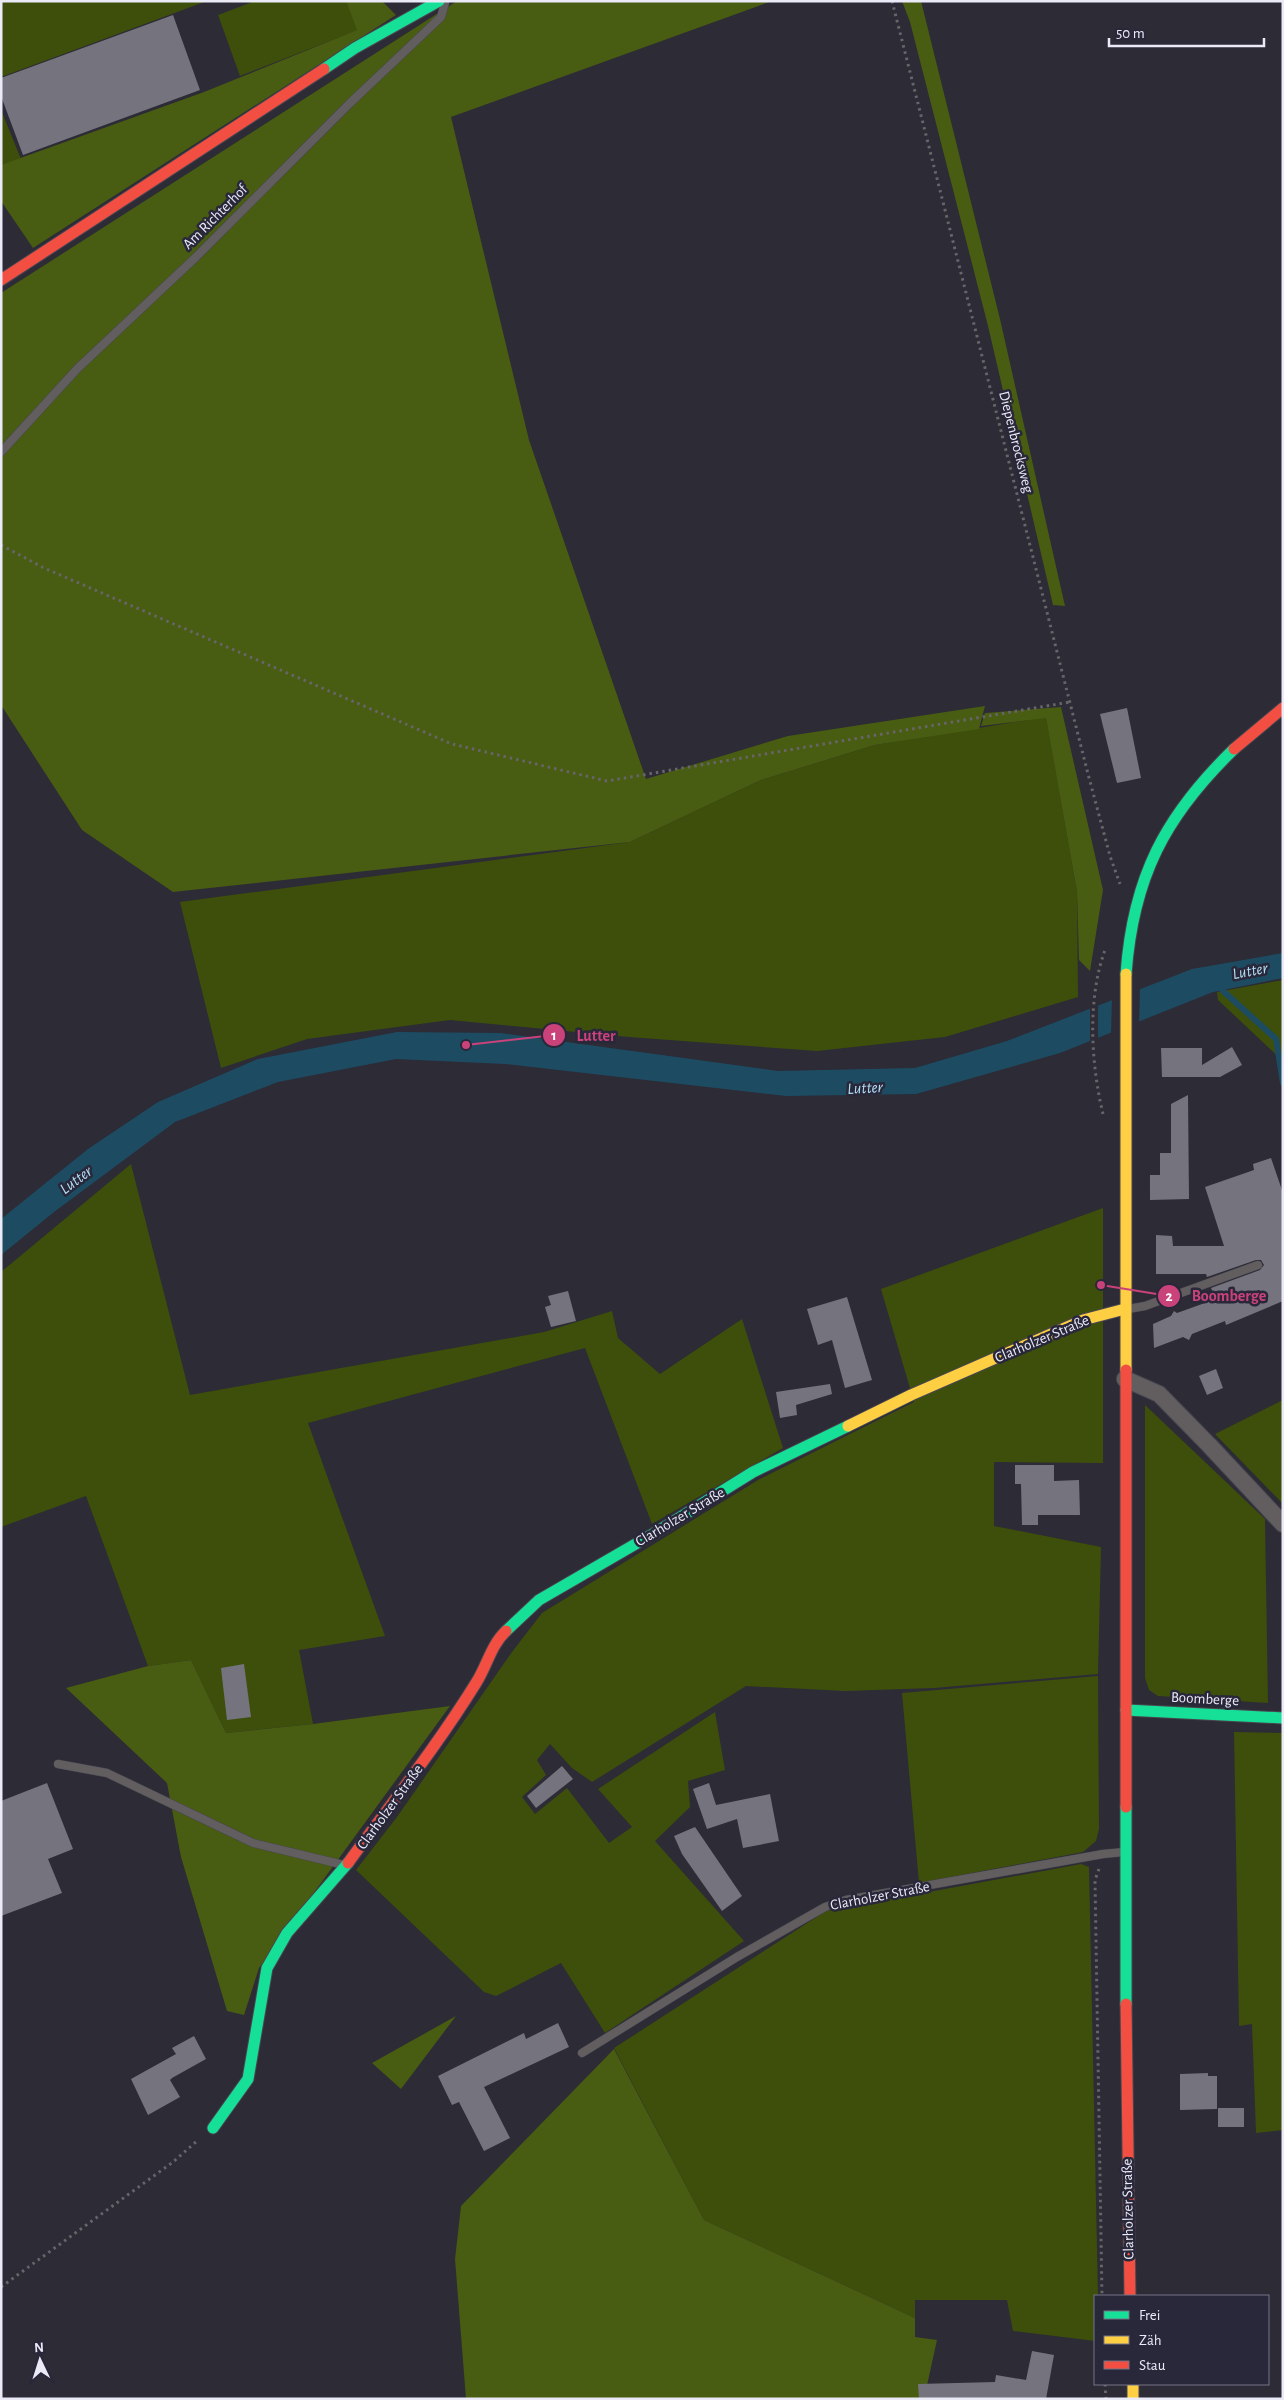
<svg xmlns="http://www.w3.org/2000/svg" width="1284" height="2400" viewBox="0 0 1284 2400" font-family="'Alegreya Sans',sans-serif">
<rect width="100%" height="100%" fill="#2c2b36"/>
<g fill="#3d4f0b">
<path d="M1,1H207L1,77Z"/>
<path d="M255,1H346L358,30L240,76L218,15Z"/>
<path d="M1,110L21,159L1,165Z"/>
<path d="M1046,717L1077,892L1078,997L945,1037L817,1051L629,1037L450,1020L307,1039L221,1068L180,902L630,842L761,780L875,745Z"/>
<path d="M1283,980V1061L1218,1000L1217,992Z"/>
<path d="M131,1164L190,1395L544,1332L612,1311L618,1338L660,1374L742,1319L783,1448L652,1524L585,1348L308,1423L385,1636L299,1650L313,1724L226,1733L191,1660L148,1666L86,1496L1,1527V1272Z"/>
<path d="M1103,1208V1463L994,1462V1526L1101,1547L1098,1674L934,1688L845,1691L746,1686L592,1782L572,1768L550,1744L537,1760L546,1775L522,1797L535,1814L567,1788L609,1843L632,1827L598,1789L715,1712L725,1770L688,1781L690,1807L655,1841L744,1941L605,2033L561,1963L496,1996L484,1992L356,1870L397,1817L512,1652L542,1613L758,1480L914,1402L881,1289Z"/>
<path d="M1283,1400V1504L1215,1434Z"/>
<path d="M1145,1405L1265,1519L1268,1703L1158,1696L1149,1690L1145,1678Z"/>
<path d="M1098,1676L1099,1829L1096,1841L1083,1852L919,1883L902,1693Z"/>
<path d="M1234,1732L1283,1733V2130L1256,2133L1252,2024L1239,2026Z"/>
<path d="M1081,1864L1089,1867L1098,2296H1095V2341L1013,2331L1007,2300H915V2318L704,2220L614,2048L826,1911Z"/>
</g>
<g fill="#485c12">
<path d="M346,1H382L396,15L33,248L1,201V165L204,92L357,30Z"/>
<path d="M457,1H772L451,117L529,440L646,779L788,736L985,706L979,729L875,745L761,780L630,842L173,892L82,830L1,705V293Z"/>
<path d="M902,1H921L1000,319L1065,606L1053,605L988,326L910,22Z"/>
<path d="M1061,707L1103,890L1090,971L1079,960L1077,892L1046,718L981,726L985,713Z"/>
<path d="M191,1660L226,1733L313,1724L450,1706L259,1968L244,2015L227,2011L181,1857L167,1783L66,1688L148,1666Z"/>
<path d="M456,2016L401,2089L372,2063Z"/>
<path d="M614,2049L704,2220L915,2318V2337L937,2340L924,2399H466L455,2259L461,2206Z"/>
</g>
<path fill="#1d4c62" d="M1283,953V978L1213,992L1060,1053L916,1094L786,1096L505,1064L396,1059L278,1082L175,1122L54,1212L1,1255V1219L88,1149L158,1102L258,1059L397,1032L500,1033L778,1071L915,1068L1007,1041L1192,969Z"/>
<g fill="#2c2b36">
<path d="M1140,987L1139,1024L1111,1036L1112,998Z"/>
<path d="M1098,1003V1041L1090,1044V1006Z"/>
</g>
<g fill="none" stroke-linecap="round" stroke-linejoin="round">
<path stroke="#1d4c62" stroke-width="6" d="M1220,982L1222,990L1276,1039L1283,1083"/>
</g>
<g fill="#75747e">
<path d="M173,15L200,90L23,155L1,96V78Z"/>
<path d="M1127,708L1141,778L1117,783L1100,714Z"/>
<path d="M1232,1047L1242,1065L1220,1077H1162L1161,1048H1202V1065Z"/>
<path d="M1188,1095L1189,1199L1150,1200V1175H1160V1153H1171V1104Z"/>
<path d="M1271,1158L1283,1193V1301L1226,1325L1225,1321L1192,1334L1189,1340L1183,1337L1154,1348L1153,1324L1171,1316L1174,1311L1177,1313L1216,1299L1211,1288L1260,1270L1264,1265L1261,1260H1256L1207,1277L1206,1274H1156V1235L1172,1236L1173,1246H1224L1205,1187L1254,1170L1253,1164Z"/>
<path d="M568,1291L576,1321L551,1327L545,1307L551,1305L548,1296Z"/>
<path d="M847,1297L872,1380L845,1388L832,1340L818,1345L807,1309Z"/>
<path d="M1216,1369L1223,1388L1207,1395L1199,1376Z"/>
<path d="M830,1384L832,1394L796,1405L797,1415L780,1418L776,1392Z"/>
<path d="M1015,1465H1054V1481L1079,1480L1080,1515H1038V1525H1022L1021,1484H1015Z"/>
<path d="M244,1664L251,1717L227,1720L221,1668Z"/>
<path d="M562,1766L573,1779L536,1808L527,1796Z"/>
<path d="M47,1783L73,1849L48,1859L62,1893L1,1916V1801Z"/>
<path d="M709,1783L716,1805L770,1794L779,1841L743,1848L737,1819L707,1829L693,1789Z"/>
<path d="M695,1827L742,1896L722,1911L682,1854L674,1836Z"/>
<path d="M558,2023L569,2047L484,2087L510,2138L484,2151L459,2102L452,2105L438,2076L524,2033L526,2039Z"/>
<path d="M194,2036L206,2059L172,2078L170,2080L180,2097L148,2115L131,2079L176,2054L172,2048Z"/>
<path d="M1208,2073V2076H1217V2109L1180,2110V2074Z"/>
<rect x="1218" y="2108" width="26" height="19"/>
<path d="M1032,2351L1054,2355L1046,2399H919L918,2384L995,2382L996,2375L1026,2380Z"/>
</g>
<g fill="none" stroke-linecap="round" stroke-linejoin="round">
<defs>
<g id="lane">
<path d="M1,452L77,369L196,257L350,103L441,17L445,3"/>
<path d="M1128,1309L1145,1306L1258,1265"/>
<path d="M58,1764L107,1773L253,1843L344,1865"/>
<path d="M582,2053L737,1957L825,1907L846,1900L1103,1854L1124,1852"/>
</g>
<path id="street" d="M1125,1379L1159,1394L1209,1445L1283,1524"/>
<g id="fast">
<path d="M324,69L355,48L439,1"/>
<path d="M1126,974C1133,877 1165,816 1234,749"/>
<path d="M506,1631L539,1600L658,1531L753,1472L848,1426"/>
<path d="M1126,1710L1283,1718"/>
<path d="M1126,1807V2004"/>
<path d="M213,2128L248,2079L267,1968L287,1933L348,1863"/>
</g>
<g id="slow">
<path d="M1126,1370V974"/>
<path d="M848,1426L911,1395L1083,1320L1125,1309"/>
<path d="M1133,2384V2399"/>
</g>
<g id="jam">
<path d="M1,280L324,69"/>
<path d="M1234,749L1283,708"/>
<path d="M1126,1370V1807"/>
<path d="M348,1863C391,1804 437,1746 476,1683C487,1666 491,1645 506,1631"/>
<path d="M1126,2004L1130,2296"/>
</g>
</defs>
<use href="#lane" stroke="#484750" stroke-width="9"/>
<use href="#street" stroke="#484750" stroke-width="18"/>
<use href="#fast" stroke="#484750" stroke-width="13"/>
<use href="#slow" stroke="#484750" stroke-width="13"/>
<use href="#jam" stroke="#484750" stroke-width="13"/>
<g stroke="#676568" stroke-width="3" stroke-dasharray="2.5 4" stroke-linecap="butt">
<path d="M892,1L1088,774L1110,856L1120,884"/>
<path d="M1,545L44,568L452,744L607,781L1070,702"/>
<path d="M1103,1114C1091,1064 1087,999 1105,950"/>
<path d="M1099,1869L1095,1880L1102,2296"/>
<path d="M1,2287L173,2162L197,2141"/>
<path d="M1105,2384L1106,2399"/>
</g>
<use href="#lane" stroke="#625e60" stroke-width="8"/>
<use href="#street" stroke="#625e60" stroke-width="16"/>
<use href="#fast" stroke="#16e098" stroke-width="11"/>
<use href="#slow" stroke="#ffcf43" stroke-width="11"/>
<use href="#jam" stroke="#f24e42" stroke-width="11"/>
</g>
<g text-anchor="middle" dominant-baseline="central" stroke-width="5" stroke-linejoin="round" paint-order="stroke">
<g font-size="15" fill="#ebeaf7" stroke="#29273a">
<text transform="translate(215 217) rotate(-45)">Am Richterhof</text>
<text transform="translate(1016 442) rotate(76)">Diepenbrocksweg</text>
<text transform="translate(1042 1339) rotate(-23)">Clarholzer Straße</text>
<text transform="translate(680 1517) rotate(-31)">Clarholzer Straße</text>
<text transform="translate(1205 1699) rotate(3)">Boomberge</text>
<text transform="translate(390 1807) rotate(-54)">Clarholzer Straße</text>
<text transform="translate(880 1896) rotate(-11)">Clarholzer Straße</text>
<text transform="translate(1128 2209) rotate(-91)">Clarholzer Straße</text>
</g>
<g font-size="16" font-style="italic" fill="#b3e0f7" stroke="#29273a">
<text transform="translate(1250 971) rotate(-11)">Lutter</text>
<text transform="translate(865 1088) rotate(-3)">Lutter</text>
<text transform="translate(76 1180) rotate(-37)">Lutter</text>
</g>
</g>
<path fill="none" stroke="#ca427a" stroke-width="2" d="M466 1045L554 1035M1101 1285L1169 1296"/>
<g fill="#ca427a" stroke="#29273a" stroke-width="2">
<circle cx="466" cy="1045" r="5"/>
<circle cx="1101" cy="1285" r="5"/>
<circle cx="554" cy="1035" r="12"/>
<circle cx="1169" cy="1296" r="12"/>
</g>
<g font-size="15" text-anchor="middle" font-weight="bold" fill="#fff">
<text x="554" y="1040">1</text>
<text x="1169" y="1301">2</text>
</g>
<g font-size="16" text-anchor="middle" font-weight="bold" fill="#ca427a" stroke="#29273a" stroke-width="5" stroke-linejoin="round" paint-order="stroke">
<text x="596" y="1041">Lutter</text>
<text x="1229" y="1301">Boomberge</text>
</g>
<rect width="1284" height="2400" fill="none" stroke="#ebeaf7" stroke-width="5"/>
<rect x="1094" y="2295" width="175" height="90" fill="#29273a" stroke="#777586"/>
<rect x="1104" y="2311" width="25" height="8" fill="#16e098" stroke="#777586"/>
<text x="1139" y="2320" font-size="15" fill="#ebeaf7">Frei</text>
<rect x="1104" y="2336" width="25" height="8" fill="#ffcf43" stroke="#777586"/>
<text x="1139" y="2345" font-size="15" fill="#ebeaf7">Zäh</text>
<rect x="1104" y="2361" width="25" height="8" fill="#f24e42" stroke="#777586"/>
<text x="1139" y="2370" font-size="15" fill="#ebeaf7">Stau</text>
<g transform="translate(40 2360) rotate(356)" stroke="#29273a" stroke-width="4" paint-order="stroke">
<path d="M0-4L9 19L0 12L-9 19Z" fill="#ebeaf7"/>
<text y="-8" font-size="14" font-weight="bold" text-anchor="middle" fill="#ebeaf7">N</text>
</g>
<path d="M1109 38v8h155v-8" fill="none" stroke="#ebeaf7" stroke-width="2.5"/>
<text x="1116" y="38" font-size="15" fill="#ebeaf7" stroke="#29273a" stroke-width="4" paint-order="stroke">50 m</text>
</svg>
